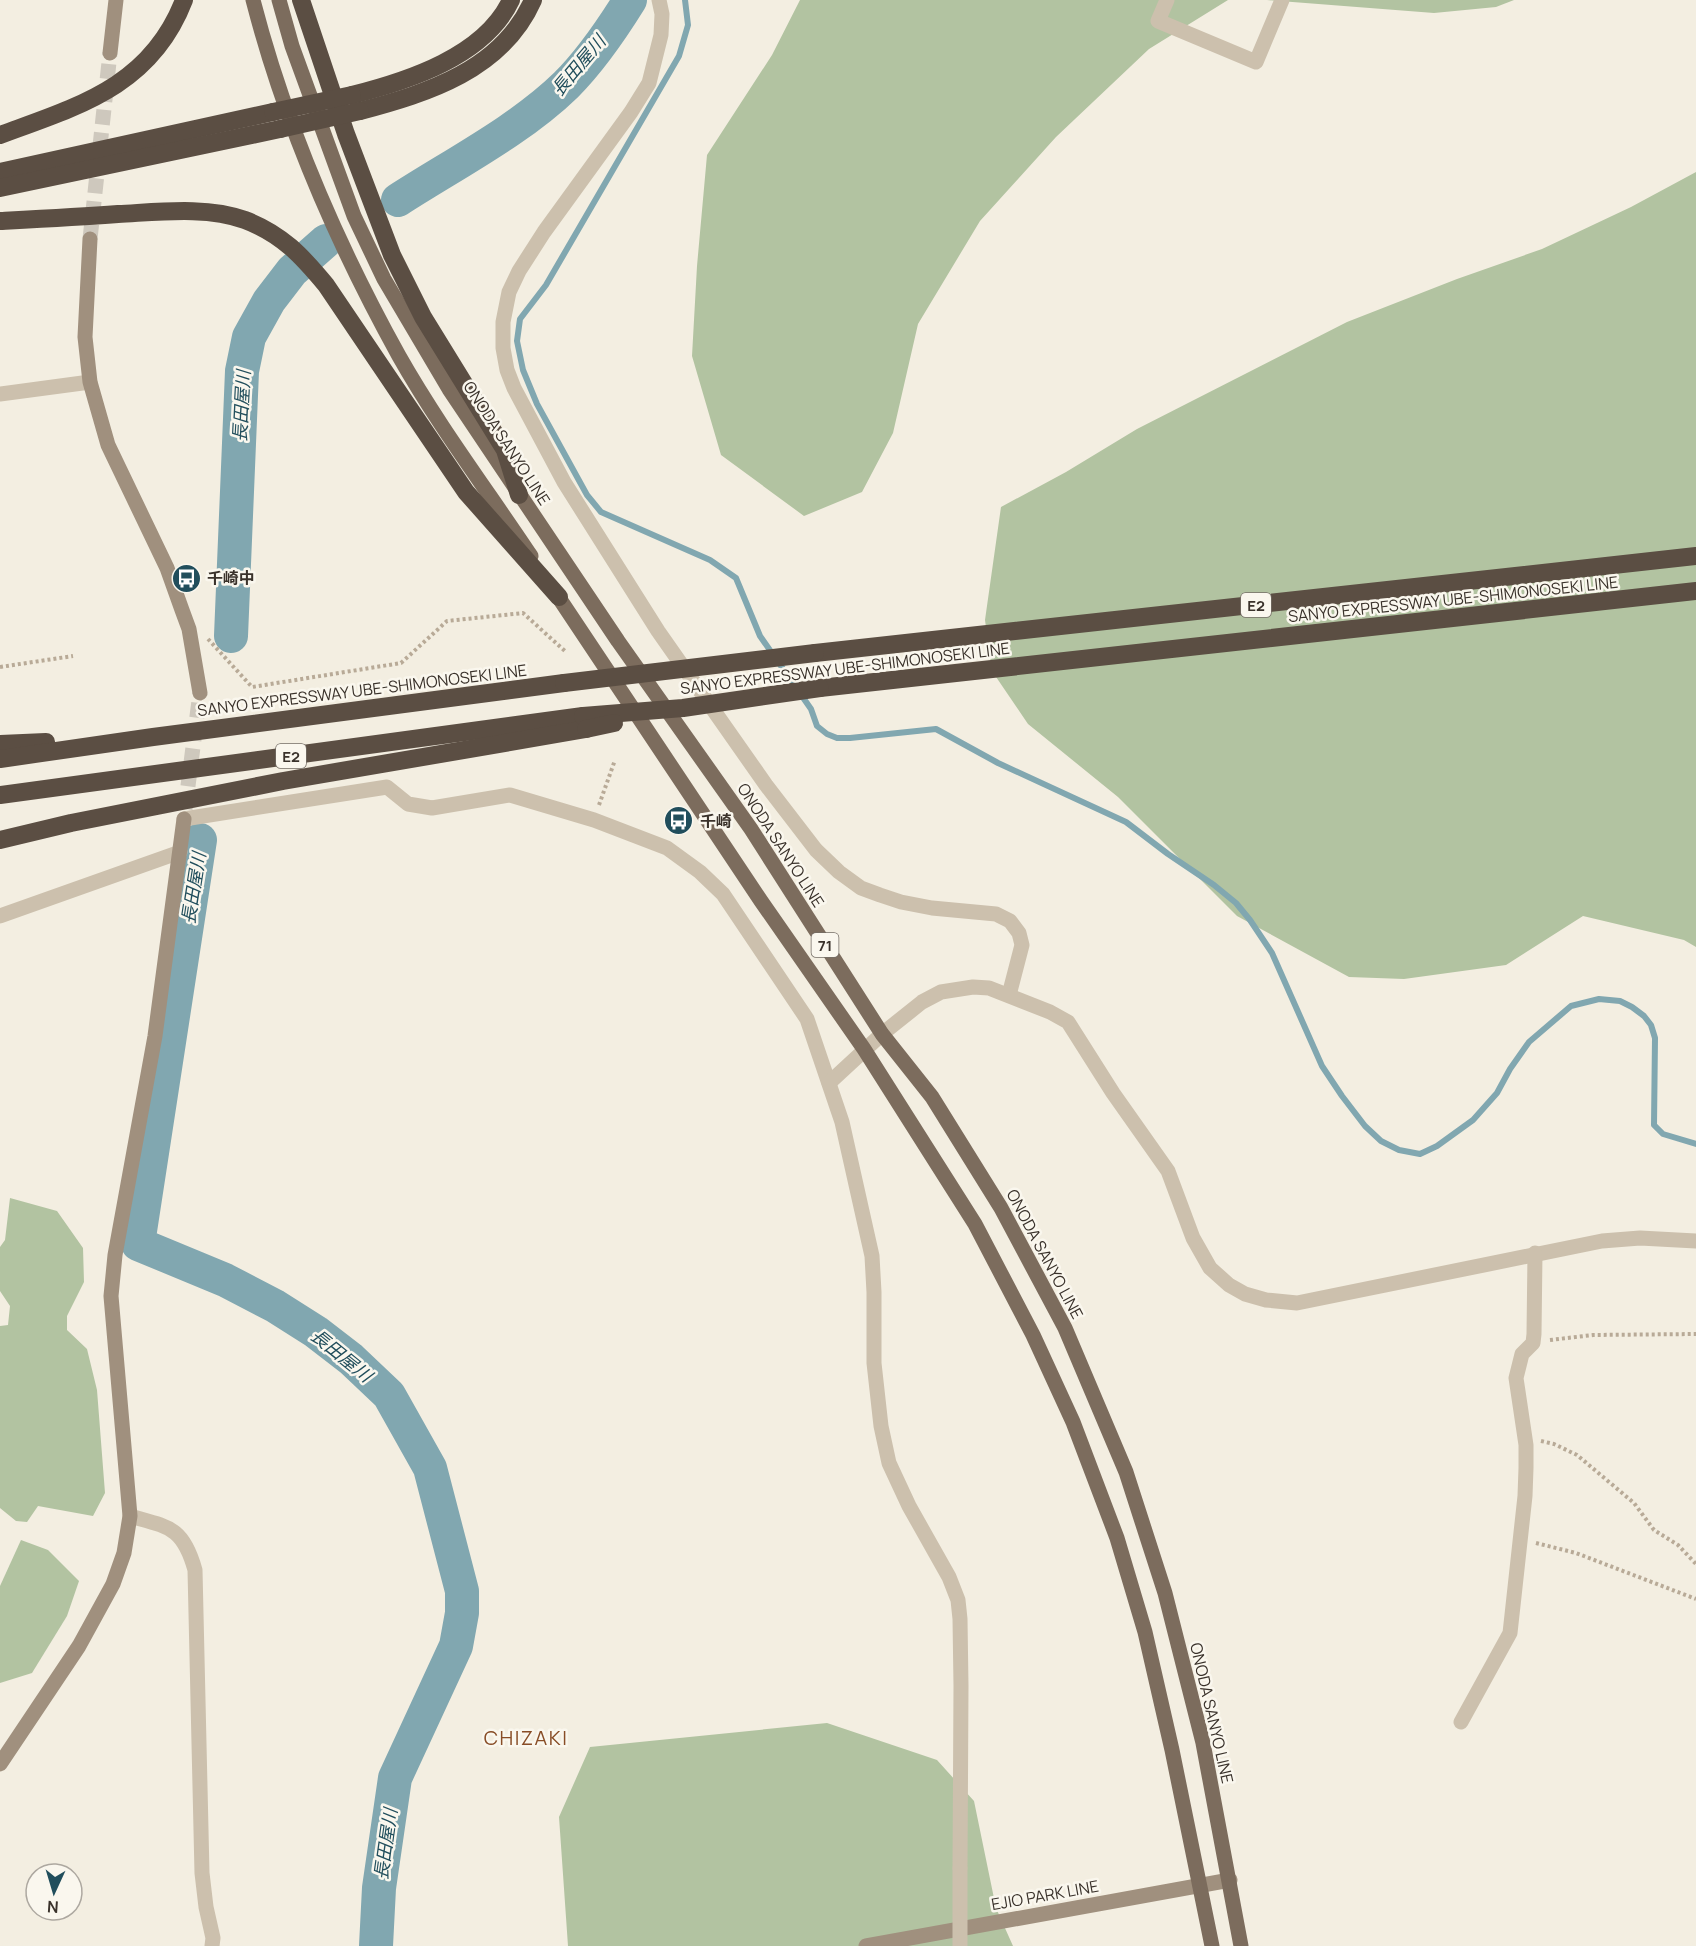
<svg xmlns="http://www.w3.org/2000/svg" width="1696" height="1946" viewBox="0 0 1696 1946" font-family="Manrope,'Noto Sans JP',sans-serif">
<rect width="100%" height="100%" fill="#f3eee1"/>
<g fill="#b2c3a1">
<path d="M800,0H1228L1149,49L1056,137L980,221L918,324L893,433L862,492L804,516L721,455L692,356L697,266L707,155L772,55Z"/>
<path d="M1267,0H1514L1496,7L1434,13Z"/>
<path d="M1696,172V947L1684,940L1583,916L1506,965L1404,979L1349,977L1237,916L1118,797L1028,724L992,671L985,620L1001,507L1066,472L1137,429L1347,322L1457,279L1542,249L1631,207Z"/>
<path d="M10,1198L57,1211L83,1248L84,1282L67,1316V1330L87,1349L97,1390L105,1493L93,1516L38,1506L27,1522L16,1521L0,1508V1326L8,1325L10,1306L0,1291V1247L5,1240Z"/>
<path d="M21,1540L48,1550L79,1581L67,1616L32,1673L0,1683V1586Z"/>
<path d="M827,1723L937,1760L974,1801L996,1908L1013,1946H568L559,1817L590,1747Z"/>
</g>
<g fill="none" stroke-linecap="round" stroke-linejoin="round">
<path stroke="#81a7b0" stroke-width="6" d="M685,0L688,25L679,56L546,285L520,319L517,341L523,370L537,404L587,495L601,512L710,560L736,578L760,636L811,709L817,726L827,734L837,738H850L936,729L998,763L1126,822L1168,854L1214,885L1236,903L1250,920L1272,953L1322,1066L1342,1096L1365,1126L1381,1141L1399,1150L1420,1154L1437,1146L1473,1120L1497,1093L1510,1069L1529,1042L1571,1006L1599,999L1620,1001L1632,1007L1644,1016L1651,1025L1655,1038L1654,1125L1663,1134L1696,1144"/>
<g stroke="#81a7b0" stroke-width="34">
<path d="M398,200C452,165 520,130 566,85C590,61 612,29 630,0"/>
<path d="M231,636L242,371L249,337L269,301L292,271L326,241"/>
<path d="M200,840L138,1244L225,1280L275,1306L316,1332L351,1359L389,1395L430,1468L462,1591V1613L456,1646L395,1778L379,1888L376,1946"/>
</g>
<g stroke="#cec8bd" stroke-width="15" stroke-dasharray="15 8" stroke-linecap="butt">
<path d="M90,239L110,53"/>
<path d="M185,809L200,693"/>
</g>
<g stroke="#b8aa97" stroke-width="4" stroke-dasharray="3 3" stroke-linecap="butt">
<path d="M208,639L252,687L401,663L447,621L523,613L566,652"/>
<path d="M0,667L73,656"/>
<path d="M599,805L615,760"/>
<path d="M1550,1340L1593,1335L1696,1334"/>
<path d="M1541,1441L1554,1444L1577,1455L1634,1503L1654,1530L1678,1545L1696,1564"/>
<path d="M1536,1543L1576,1553L1696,1599"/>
</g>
<g stroke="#ccc0ad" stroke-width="15">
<path d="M659,0L662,14L661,35L649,83L631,112L544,232L519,271L509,292L503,322V348L507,370L514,388L564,482L658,631L766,785L816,850L839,872L861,888L880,895L901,902L932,908L996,914L1010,921L1019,933L1022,945L1009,995"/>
<path d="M1167,0L1158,21L1256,62L1282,0"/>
<path d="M0,394L90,382"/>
<path d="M184,819L387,787L408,804L432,808L510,795L594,820L667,848L700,872L723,894L807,1019L842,1122L872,1256L874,1292V1363L881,1426L889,1463L909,1506L949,1577L958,1600L960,1619L961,1686L960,1868"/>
<path d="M0,916L180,852"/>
<path d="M829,1083L882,1034L922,1002L941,992L973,987L989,988L1050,1012L1068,1022L1113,1093L1168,1171L1193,1238L1210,1268L1229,1285L1245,1294L1266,1300L1297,1303L1602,1241L1640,1238L1696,1241"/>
<path d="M130,1516C169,1527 183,1527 195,1570L202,1873L206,1907L213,1938L212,1946"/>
<path d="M1461,1722L1510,1633L1525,1496L1526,1468V1445L1516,1378L1522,1354L1533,1343L1534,1334L1535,1253"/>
</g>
<g stroke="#a0907e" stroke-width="15">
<path d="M110,53L116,0"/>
<path d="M90,239L85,337L90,382L108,445L167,568L182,610L189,629L200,693"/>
<path d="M0,1764L79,1646L113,1584L124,1553L130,1516L111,1296L115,1255L155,1036L184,819"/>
<path d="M866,1946L1230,1880"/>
</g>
<g stroke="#7c6c5d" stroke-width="15">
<path d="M253,0C285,124 337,244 399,356C438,425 487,490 531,556"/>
<path d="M279,0L292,46L354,216L384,279L449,389L618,641L751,829L882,1034L932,1097L1001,1208L1065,1328L1126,1472L1165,1593L1203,1743L1241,1946"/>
<path d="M553,589L761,901L864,1049L975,1224L1033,1335L1073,1422L1117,1538L1145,1632L1172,1750L1212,1946"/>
</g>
<g stroke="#5b4e43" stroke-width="18">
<path d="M301,0L346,134L392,255L423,317L505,450L519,495"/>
<path d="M352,95C408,81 485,56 511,0"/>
<path d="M360,111C428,93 502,70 533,0"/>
<path d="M0,135C79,106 151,86 184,0"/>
<path d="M0,172L273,112"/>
<path d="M0,188L280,129"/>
<path d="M0,221C39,219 79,217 118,214C159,212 207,206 245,220C282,234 302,256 326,285L466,492L559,597"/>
<path d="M815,653L1696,556"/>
<path d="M820,688L1696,591"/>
<path d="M0,744L46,742"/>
<path d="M0,759L153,737L564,683"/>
<path d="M0,795L583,716"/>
<path d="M0,840L71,823L283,781L586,729"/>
</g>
<path stroke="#ccc0ad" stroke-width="15" d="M960,1868V1946"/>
<g stroke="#5b4e43" stroke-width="18">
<path d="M273,112L352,95"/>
<path d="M280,129L360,111"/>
<path d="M564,683L815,653"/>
<path d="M583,716L683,708L820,688"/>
<path d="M586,729L614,723"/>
</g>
</g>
<defs>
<symbol id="bus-disc" viewBox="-11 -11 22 22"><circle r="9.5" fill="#214e5c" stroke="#faf7ee"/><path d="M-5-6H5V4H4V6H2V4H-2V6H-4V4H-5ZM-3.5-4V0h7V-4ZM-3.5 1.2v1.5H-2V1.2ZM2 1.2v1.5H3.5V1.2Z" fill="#fff"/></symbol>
</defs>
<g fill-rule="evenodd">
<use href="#bus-disc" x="170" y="562" width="33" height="33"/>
<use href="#bus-disc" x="662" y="804" width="33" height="33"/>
</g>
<g text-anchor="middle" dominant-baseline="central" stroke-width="5" stroke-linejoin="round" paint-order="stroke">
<g fill="#faf7ee" stroke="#746d66" stroke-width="1.5">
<rect x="1241" y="593" width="30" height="24" rx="4.5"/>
<rect x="276" y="744" width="30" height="24" rx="4.5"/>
<rect x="811.5" y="933" width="27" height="24" rx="4.5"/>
</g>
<g font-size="15" font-weight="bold" fill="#3a322b">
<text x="1256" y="605">E2</text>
<text x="291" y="756">E2</text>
<text x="825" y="945">71</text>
</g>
<g font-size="16" fill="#3a322b" stroke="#faf7ee">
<text transform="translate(507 443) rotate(57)">ONODA SANYO LINE</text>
<text transform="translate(1453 599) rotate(-6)">SANYO EXPRESSWAY UBE-SHIMONOSEKI LINE</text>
<text transform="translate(845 668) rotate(-7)">SANYO EXPRESSWAY UBE-SHIMONOSEKI LINE</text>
<text transform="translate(362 690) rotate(-7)">SANYO EXPRESSWAY UBE-SHIMONOSEKI LINE</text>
<text transform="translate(781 845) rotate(57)">ONODA SANYO LINE</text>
<text transform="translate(1045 1254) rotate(62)">ONODA SANYO LINE</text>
<text transform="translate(1212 1713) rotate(77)">ONODA SANYO LINE</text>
<text transform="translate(1045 1895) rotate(-10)">EJIO PARK LINE</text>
</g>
<g font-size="16" font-weight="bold" fill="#3a322b" stroke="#faf7ee" text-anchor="start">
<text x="207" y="578">千崎中</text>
<text x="700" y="821">千崎</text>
</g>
<g font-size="18" font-style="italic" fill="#214e5c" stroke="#faf7ee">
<text transform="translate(578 65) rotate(-50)">長田屋川</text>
<text transform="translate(241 406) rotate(-87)">長田屋川</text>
<text transform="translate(193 888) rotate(-81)">長田屋川</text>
<text transform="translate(342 1355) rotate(39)">長田屋川</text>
<text transform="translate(385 1844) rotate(-82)">長田屋川</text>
</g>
<g font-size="20" letter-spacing="1.5" fill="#884d26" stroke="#faf7ee">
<text x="526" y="1737">CHIZAKI</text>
</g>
</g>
<g transform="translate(54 1892) rotate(184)"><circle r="28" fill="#faf7ee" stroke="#ada8a0" stroke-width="1.5"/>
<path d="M0-4.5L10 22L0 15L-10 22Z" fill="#214e5c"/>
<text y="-9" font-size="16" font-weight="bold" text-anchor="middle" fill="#3a322b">N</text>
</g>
</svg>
